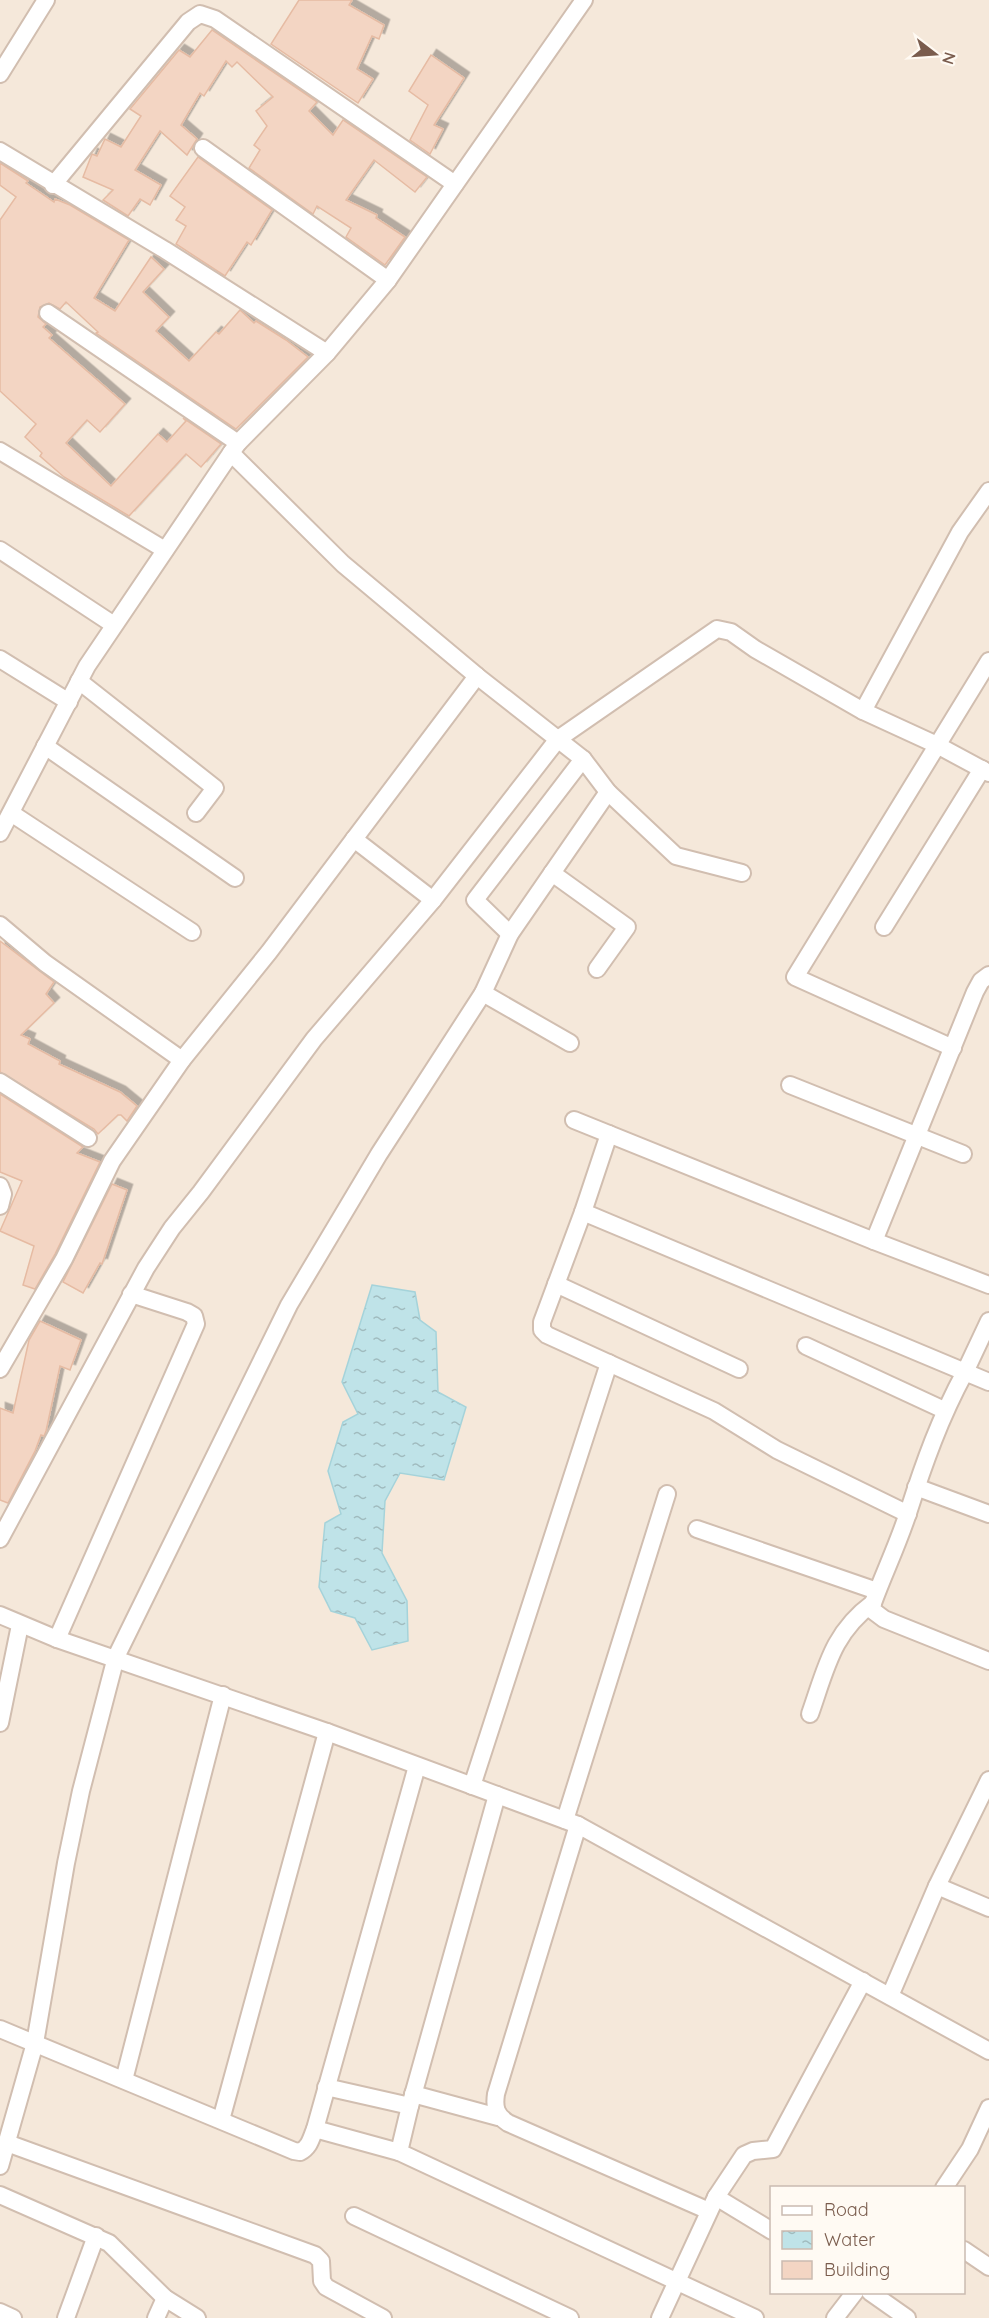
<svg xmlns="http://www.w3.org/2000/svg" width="989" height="2318" viewBox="0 0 989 2318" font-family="Quicksand,sans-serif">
<defs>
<pattern id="water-ripples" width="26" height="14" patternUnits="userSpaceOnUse" patternTransform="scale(1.5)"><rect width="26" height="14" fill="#bfe3e8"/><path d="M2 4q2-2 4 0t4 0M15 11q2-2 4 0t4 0" fill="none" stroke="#a0bbbe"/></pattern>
<filter id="shadow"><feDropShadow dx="5.5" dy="-5.5" stdDeviation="0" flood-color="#0004"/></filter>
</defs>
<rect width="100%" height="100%" fill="#fdf6ec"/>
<path fill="#f5e8da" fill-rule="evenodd" d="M0,0H989V2318H0ZM772,2188H964V2292H772Z"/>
<path fill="url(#water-ripples)" stroke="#a5d3da" stroke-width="1.5" d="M372,1285L415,1292L420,1320L436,1332L438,1392L466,1407L444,1480L400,1473L385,1501L382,1553L407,1601L408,1641L372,1650L355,1618L331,1611L319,1587L325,1523L341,1514L328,1471L343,1422L358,1414L342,1382Z"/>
<g fill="#f3d5c3" stroke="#e6bba3" stroke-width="1.5" filter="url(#shadow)">
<path d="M299,0H352L349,5L384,25L379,39L372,36L357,69L373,79L358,103L271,44Z"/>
<path d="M212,30L317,102L309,111L333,135L343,120L427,177L415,192L374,160L346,200L377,215L376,218L405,237L385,265L346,237L351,228L317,206L313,214L249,168L260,150L254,145L267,126L256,111L273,97L237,62L232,67L226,61L204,96L200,93L181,125L197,139L187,155L160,131L135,170L161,185L150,205L140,199L128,216L103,200L113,190L83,177L92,154L97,156L105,139L121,147L141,116L130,109L179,50L190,57Z"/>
<path d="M431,55L464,78L434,125L443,129L430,154L410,140L428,105L409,91Z"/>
<path d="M198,157L272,210L251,245L247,242L225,276L176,244L186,226L176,220L185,207L170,196Z"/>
<path d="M0,163L28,181L26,183L54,202L55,199L70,205L129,240L94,298L115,311L151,257L164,269L143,292L169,317L156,331L189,361L216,332L219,334L240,310L254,323L256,321L286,340L308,357L236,429L96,333L98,332L66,302L60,309L49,303L40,307L38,317L46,324L43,327L52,335L49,338L125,404L100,432L87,420L66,443L111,486L158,434L167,442L186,421L183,418L221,444L201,467L186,454L129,516L64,477L40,456L42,453L25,437L36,424L0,391V220L16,197L0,185Z"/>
<path d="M0,941L54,982L46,994L54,1003L21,1035L30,1039L28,1044L60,1061L59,1064L120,1092L137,1106L127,1121L121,1115H118L98,1134L94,1129L0,1072Z"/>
<path d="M0,1094L83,1147L77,1153L100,1162L55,1254L35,1289L23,1285L34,1246L0,1231L22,1181L0,1172Z"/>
<path d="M112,1184L127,1190L102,1264L100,1263L83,1293L63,1282Z"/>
<path d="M40,1321L81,1340L70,1370L60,1366L46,1431L44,1436L41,1435L35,1451L8,1503L0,1500V1408L13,1413L29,1340Z"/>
</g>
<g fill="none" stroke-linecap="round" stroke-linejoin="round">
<defs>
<g id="street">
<path d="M0,74L46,0"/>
<path d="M203,148L388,280"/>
<path d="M0,151L165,250L327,353"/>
<path d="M53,185L188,22L200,14L215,19L455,184"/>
<path d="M48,313L238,443"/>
<path d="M0,451L165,550"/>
<path d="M231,453L343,564L477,676L583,759L608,792L676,856L742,873"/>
<path d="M0,550L114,625"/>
<path d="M0,659L69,702"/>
<path d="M79,681L215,788L196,813"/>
<path d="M863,711L960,532L989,491"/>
<path d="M45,746L235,878"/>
<path d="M11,813L192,932"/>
<path d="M0,833L87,666L231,453L238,443L327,353L388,280L584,0"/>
<path d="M354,839L433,900"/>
<path d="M552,873L627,927L597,969"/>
<path d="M0,925L45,963L182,1060"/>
<path d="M884,927L982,769"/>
<path d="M510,934L475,900L583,759"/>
<path d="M483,993L570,1043"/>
<path d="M953,1048L795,977L989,661"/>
<path d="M0,1082L88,1138"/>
<path d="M790,1085L963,1154"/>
<path d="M574,1120L874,1241L989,1285"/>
<path d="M0,1186L3,1194L0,1206"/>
<path d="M583,1212L609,1134"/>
<path d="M874,1241L975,992L981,981L989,975"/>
<path d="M556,1284L739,1369"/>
<path d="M806,1346L944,1410"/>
<path d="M0,1369L64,1259L112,1161L182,1060L269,952L477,676"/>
<path d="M989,1382L965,1372C940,1418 924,1463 908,1513C898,1544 884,1573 873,1603L872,1610L884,1619L989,1661"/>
<path d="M916,1487L989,1514"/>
<path d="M908,1514L777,1450L714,1411L547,1335L542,1330V1322L583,1212L965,1372L989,1321"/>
<path d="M697,1529L877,1591"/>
<path d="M0,1539L146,1268L172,1228L201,1192L314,1039L433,900L558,739L717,629L731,632L755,649L863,711L937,745L989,773"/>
<path d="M0,1615L57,1639L327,1732L578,1825L989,2051"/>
<path d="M57,1639L196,1324L194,1316L187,1312L131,1294"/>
<path d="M810,1714C826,1669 832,1633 873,1603"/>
<path d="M0,1723L20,1625"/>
<path d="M472,1786L609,1363"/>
<path d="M497,1795L410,2106L399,2152L755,2318"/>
<path d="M565,1820L667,1494"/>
<path d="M578,1825L496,2094C494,2108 496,2115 508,2123L709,2211"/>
<path d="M937,1886L989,1908"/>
<path d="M890,1996L937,1886L989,1780"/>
<path d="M0,2029L294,2151L300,2152C310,2147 311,2138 315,2129L417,1766"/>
<path d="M124,2080L223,1695"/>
<path d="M326,2087L410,2106"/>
<path d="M413,2094L498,2117"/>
<path d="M221,2120L327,1732"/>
<path d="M315,2129L399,2152"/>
<path d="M7,2143L315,2255L321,2261L322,2281L326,2287L383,2318"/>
<path d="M0,2166L35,2043L66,1863L81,1791L116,1657L289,1305L379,1154L483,993L510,934L608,792"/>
<path d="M944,2188L970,2149L989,2108"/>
<path d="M0,2195L109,2243L165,2298L197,2318"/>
<path d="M716,2197L772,2231"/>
<path d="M354,2216L570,2318"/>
<path d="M964,2250L989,2267"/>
<path d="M870,2292L907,2318"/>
<path d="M0,2312L13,2318"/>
<path d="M66,2318L96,2236"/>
<path d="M156,2318L165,2298"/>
<path d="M660,2318L716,2197L744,2155L753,2151L773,2149L863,1981"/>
<path d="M835,2318L855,2292"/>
</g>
</defs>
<use href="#street" stroke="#d1beb0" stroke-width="20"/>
<use href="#street" stroke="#fff" stroke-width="16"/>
</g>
<rect x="770" y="2186" width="195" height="108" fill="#fffaf3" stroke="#cabbb1" stroke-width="1.5"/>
<rect x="782" y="2206" width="30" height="9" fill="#ffffff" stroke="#cabbb1" stroke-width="1.5"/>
<text x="824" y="2216" font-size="18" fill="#7a5c4d">Road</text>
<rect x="782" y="2231" width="30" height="18" fill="url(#water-ripples)" stroke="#cabbb1" stroke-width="1.5"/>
<text x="824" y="2246" font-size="18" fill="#7a5c4d">Water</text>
<rect x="782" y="2261" width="30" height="18" fill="#f3d5c3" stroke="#cabbb1" stroke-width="1.5"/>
<text x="824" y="2276" font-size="18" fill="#7a5c4d">Building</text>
<g transform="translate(935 54) rotate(107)" stroke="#fffaf3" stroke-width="4.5" paint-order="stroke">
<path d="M0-4.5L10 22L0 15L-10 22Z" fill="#7a5c4d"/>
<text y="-9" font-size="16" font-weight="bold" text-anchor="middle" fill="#7a5c4d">N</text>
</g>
</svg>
